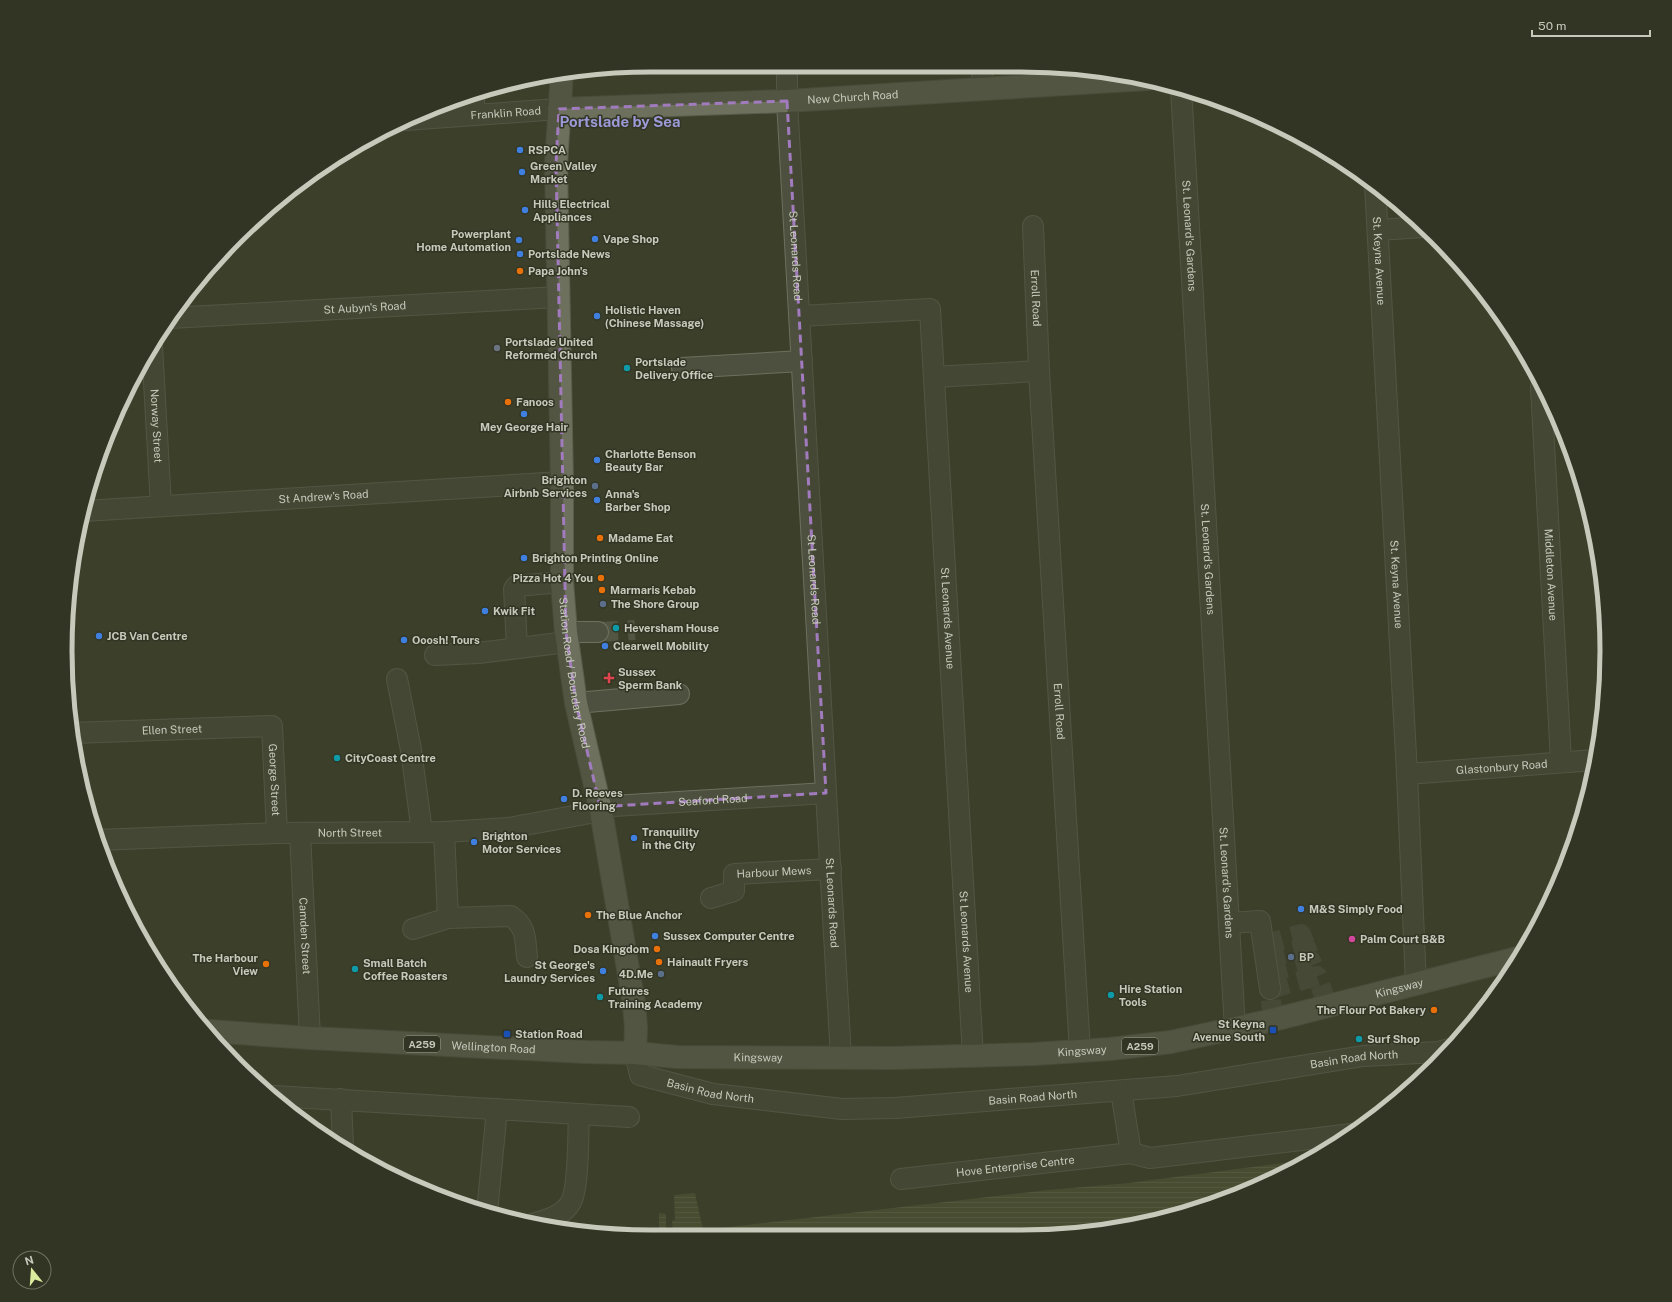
<svg xmlns="http://www.w3.org/2000/svg" width="1672" height="1302" viewBox="0 0 1672 1302" font-family="'Public Sans',sans-serif">
<defs>
<pattern id="water-rules" width="6" height="5" patternUnits="userSpaceOnUse"><rect width="6" height="5" fill="#585e3b"/><path d="M0 2.5h6" fill="none" stroke="#6e7455"/></pattern>
</defs>
<rect width="100%" height="100%" fill="#3c402b"/>
<path fill="url(#water-rules)" d="M1300,1161L1210,1206L1097,1232L651,1237L615,1235L659,1230V1213L666,1214V1231L673,1234L672,1221L675,1220L674,1195L695,1193L703,1230L1049,1190L1129,1183Z"/>
<g fill="none" stroke-linecap="round" stroke-linejoin="round">
<g stroke="#515541" stroke-width="20" stroke-dasharray="20 10" stroke-linecap="butt">
<path d="M598,632L635,630"/>
<path d="M1263,945L1301,934L1305,944"/>
<path d="M1265,959L1306,947L1311,961"/>
<path d="M1267,973L1311,961L1317,976"/>
<path d="M1273,1020L1270,989L1317,976L1328,1007"/>
</g>
<defs>
<g id="minor">
<path d="M982,67L983,89"/>
<path id="s1" d="M787,68V101L841,1058"/>
<path id="s2" d="M1181,88L1235,1029"/>
<path d="M474,94V115"/>
<path id="s3" d="M405,120L559,109"/>
<path id="s4" d="M1375,184L1407,774L1416,984"/>
<path id="s5" d="M1033,226L1039,371L1080,1051"/>
<path d="M1378,230L1422,227"/>
<path id="s6" d="M800,316L930,309L973,1056"/>
<path id="s7" d="M170,318L559,297"/>
<path id="s8" d="M152,346L161,506"/>
<path d="M682,368L802,361"/>
<path d="M934,377L1039,371"/>
<path id="s9" d="M1541,387L1561,762"/>
<path id="s10" d="M84,511L562,482"/>
<path d="M566,632H598"/>
<path d="M517,648L514,589L516,586L562,582"/>
<path d="M435,655L478,653L567,642"/>
<path d="M397,679L411,750L422,832"/>
<path d="M576,703L679,694"/>
<path id="s11" d="M72,733L272,726L277,833"/>
<path id="s12" d="M1407,774L1596,760"/>
<path id="s13" d="M300,833L310,1038"/>
<path id="s14" d="M97,840L277,833L444,832L509,828L601,811L613,806L826,793"/>
<path id="s15" d="M711,898L734,891V874L831,869"/>
<path d="M448,918L511,916C527,927 525,940 527,957"/>
<path d="M1229,923L1260,921L1270,989"/>
<path d="M413,929L448,918L444,832"/>
<path id="s16" d="M635,1053L640,1075L713,1094L842,1109L895,1108L1177,1086L1363,1056L1438,1052L1449,1049"/>
<path d="M274,1096L629,1117"/>
<path d="M341,1099L343,1147"/>
<path d="M1131,1153L1150,1158L1352,1134"/>
<path id="s17" d="M901,1179L1131,1153L1121,1091"/>
<path d="M487,1212L497,1109"/>
<path d="M535,1223C548,1220 564,1215 571,1202C579,1187 578,1133 579,1114"/>
</g>
<g id="major">
<path id="s18" d="M562,73L556,164L562,482V582L566,632L576,703L601,811L634,1004L636,1028L635,1053"/>
<path id="s19" d="M559,109L787,101L1147,79"/>
<path id="s20" d="M208,1031L310,1038L586,1052L635,1053L677,1057L893,1058L1034,1054L1110,1049L1171,1042L1273,1020L1518,958"/>
</g>
</defs>
<use href="#minor" stroke="#6d705f" stroke-width="22"/>
<use href="#major" stroke="#595c4b" stroke-width="24"/>
<use href="#minor" stroke="#4d503e" stroke-width="20"/>
<use href="#major" stroke="#6c705d" stroke-width="22"/>
</g>
<path d="M0 0H1672V1302H0ZM787,101L826,793L613,806L601,811L576,703L566,632L556,164L559,109Z" fill="#3c402b" fill-opacity=".55" fill-rule="evenodd"/>
<path fill="none" stroke="#a17bbd" stroke-width="3" stroke-dasharray="8 5" stroke-linejoin="round" d="M787,101L826,793L613,806L601,811L576,703L566,632L556,164L559,109Z"/>
<g fill="#3f7fe0" stroke="#323523" stroke-width="1.5">
<circle cx="520" cy="150" r="4"/>
<circle cx="522" cy="172" r="4"/>
<circle cx="525" cy="210" r="4"/>
<circle cx="595" cy="239" r="4"/>
<circle cx="519" cy="240" r="4"/>
<circle cx="520" cy="254" r="4"/>
<circle cx="597" cy="316" r="4"/>
<circle cx="524" cy="414" r="4"/>
<circle cx="597" cy="460" r="4"/>
<circle cx="597" cy="500" r="4"/>
<circle cx="524" cy="558" r="4"/>
<circle cx="485" cy="611" r="4"/>
<circle cx="99" cy="636" r="4"/>
<circle cx="404" cy="640" r="4"/>
<circle cx="605" cy="646" r="4"/>
<circle cx="564" cy="799" r="4"/>
<circle cx="634" cy="838" r="4"/>
<circle cx="474" cy="842" r="4"/>
<circle cx="1301" cy="909" r="4"/>
<circle cx="655" cy="936" r="4"/>
<circle cx="603" cy="971" r="4"/>
</g>
<g fill="#e8710a" stroke="#323523" stroke-width="1.5">
<circle cx="520" cy="271" r="4"/>
<circle cx="508" cy="402" r="4"/>
<circle cx="600" cy="538" r="4"/>
<circle cx="601" cy="578" r="4"/>
<circle cx="602" cy="590" r="4"/>
<circle cx="588" cy="915" r="4"/>
<circle cx="657" cy="949" r="4"/>
<circle cx="659" cy="962" r="4"/>
<circle cx="266" cy="964" r="4"/>
<circle cx="1434" cy="1010" r="4"/>
</g>
<circle fill="#6b7280" stroke="#323523" stroke-width="1.5" cx="497" cy="348" r="4"/>
<g fill="#0f9aa8" stroke="#323523" stroke-width="1.5">
<circle cx="627" cy="368" r="4"/>
<circle cx="616" cy="628" r="4"/>
<circle cx="337" cy="758" r="4"/>
<circle cx="355" cy="969" r="4"/>
<circle cx="1111" cy="995" r="4"/>
<circle cx="600" cy="997" r="4"/>
<circle cx="1359" cy="1039" r="4"/>
</g>
<g fill="#5c6f8a" stroke="#323523" stroke-width="1.5">
<circle cx="595" cy="486" r="4"/>
<circle cx="603" cy="604" r="4"/>
<circle cx="1291" cy="957" r="4"/>
<circle cx="661" cy="974" r="4"/>
</g>
<path fill="#e0444e" stroke="#323523" stroke-width="1.5" d="M607 672h4v4h4v4h-4v4h-4v-4h-4v-4h4z"/>
<circle fill="#d1479c" stroke="#323523" stroke-width="1.5" cx="1352" cy="939" r="4"/>
<g fill="#1a4fb4" stroke="#323523" stroke-width="1.5">
<rect x="1269" y="1026" width="8" height="8" rx="2"/>
<rect x="503" y="1030" width="8" height="8" rx="2"/>
</g>
<g text-anchor="middle" dominant-baseline="central" stroke-width="3" stroke-linejoin="round" paint-order="stroke">
<g fill="#323523" stroke="#9a9d8d" stroke-width="1">
<rect x="404" y="1036" width="36" height="16" rx="3"/>
<rect x="1122" y="1038" width="36" height="16" rx="3"/>
</g>
<g font-size="10" font-weight="bold" fill="#c7cabb">
<text x="422" y="1044">A259</text>
<text x="1140" y="1046">A259</text>
</g>
<g font-size="11" fill="#c7cabb" stroke="#323523">
<text stroke="none"><textPath href="#s19" startOffset="294">New Church Road</textPath></text>
<text stroke="none"><textPath href="#s3" startOffset="101">Franklin Road</textPath></text>
<text stroke="none"><textPath href="#s2" startOffset="148">St. Leonard's Gardens</textPath></text>
<text stroke="none"><textPath href="#s1" startOffset="188">St Leonards Road</textPath></text>
<text stroke="none"><textPath href="#s4" startOffset="77">St. Keyna Avenue</textPath></text>
<text stroke="none"><textPath href="#s5" startOffset="72">Erroll Road</textPath></text>
<text stroke="none"><textPath href="#s7" startOffset="195">St Aubyn's Road</textPath></text>
<text stroke="none"><textPath href="#s8" startOffset="80">Norway Street</textPath></text>
<text stroke="none"><textPath href="#s10" startOffset="240">St Andrew's Road</textPath></text>
<text stroke="none"><textPath href="#s2" startOffset="472">St. Leonard's Gardens</textPath></text>
<text stroke="none"><textPath href="#s9" startOffset="188">Middleton Avenue</textPath></text>
<text stroke="none"><textPath href="#s1" startOffset="512">St Leonards Road</textPath></text>
<text stroke="none"><textPath href="#s4" startOffset="401">St. Keyna Avenue</textPath></text>
<text stroke="none"><textPath href="#s6" startOffset="440">St Leonards Avenue</textPath></text>
<text stroke="none"><textPath href="#s18" startOffset="601">Station Road / Boundary Road</textPath></text>
<text stroke="none"><textPath href="#s5" startOffset="486">Erroll Road</textPath></text>
<text stroke="none"><textPath href="#s11" startOffset="100">Ellen Street</textPath></text>
<text stroke="none"><textPath href="#s12" startOffset="95">Glastonbury Road</textPath></text>
<text stroke="none"><textPath href="#s11" startOffset="254">George Street</textPath></text>
<text stroke="none"><textPath href="#s14" startOffset="619">Seaford Road</textPath></text>
<text stroke="none"><textPath href="#s14" startOffset="253">North Street</textPath></text>
<text stroke="none"><textPath href="#s15" startOffset="81">Harbour Mews</textPath></text>
<text stroke="none"><textPath href="#s2" startOffset="796">St. Leonard's Gardens</textPath></text>
<text stroke="none"><textPath href="#s1" startOffset="836">St Leonards Road</textPath></text>
<text stroke="none"><textPath href="#s13" startOffset="103">Camden Street</textPath></text>
<text stroke="none"><textPath href="#s6" startOffset="764">St Leonards Avenue</textPath></text>
<text stroke="none"><textPath href="#s20" startOffset="1199">Kingsway</textPath></text>
<text stroke="none"><textPath href="#s20" startOffset="286">Wellington Road</textPath></text>
<text stroke="none"><textPath href="#s20" startOffset="875">Kingsway</textPath></text>
<text stroke="none"><textPath href="#s20" startOffset="551">Kingsway</textPath></text>
<text stroke="none"><textPath href="#s16" startOffset="743">Basin Road North</textPath></text>
<text stroke="none"><textPath href="#s16" startOffset="95">Basin Road North</textPath></text>
<text stroke="none"><textPath href="#s16" startOffset="419">Basin Road North</textPath></text>
<text stroke="none"><textPath href="#s17" startOffset="115">Hove Enterprise Centre</textPath></text>
</g>
<g font-size="11" font-weight="bold" fill="#c7cabb" stroke="#323523" text-anchor="start">
<text x="528" y="150">RSPCA</text>
<text x="530" y="166">Green Valley<tspan x="530" dy="13">Market</tspan></text>
<text x="533" y="204">Hills Electrical<tspan x="533" dy="13">Appliances</tspan></text>
<text x="511" y="234" text-anchor="end">Powerplant<tspan x="511" dy="13">Home Automation</tspan></text>
<text x="603" y="239">Vape Shop</text>
<text x="528" y="254">Portslade News</text>
<text x="528" y="271">Papa John's</text>
<text x="605" y="310">Holistic Haven<tspan x="605" dy="13">(Chinese Massage)</tspan></text>
<text x="505" y="342">Portslade United<tspan x="505" dy="13">Reformed Church</tspan></text>
<text x="635" y="362">Portslade<tspan x="635" dy="13">Delivery Office</tspan></text>
<text x="516" y="402">Fanoos</text>
<text x="524" y="427" text-anchor="middle">Mey George Hair</text>
<text x="605" y="454">Charlotte Benson<tspan x="605" dy="13">Beauty Bar</tspan></text>
<text x="587" y="480" text-anchor="end">Brighton<tspan x="587" dy="13">Airbnb Services</tspan></text>
<text x="605" y="494">Anna's<tspan x="605" dy="13">Barber Shop</tspan></text>
<text x="608" y="538">Madame Eat</text>
<text x="532" y="558">Brighton Printing Online</text>
<text x="593" y="578" text-anchor="end">Pizza Hot 4 You</text>
<text x="610" y="590">Marmaris Kebab</text>
<text x="611" y="604">The Shore Group</text>
<text x="493" y="611">Kwik Fit</text>
<text x="624" y="628">Heversham House</text>
<text x="107" y="636">JCB Van Centre</text>
<text x="412" y="640">Ooosh! Tours</text>
<text x="613" y="646">Clearwell Mobility</text>
<text x="618" y="672">Sussex<tspan x="618" dy="13">Sperm Bank</tspan></text>
<text x="345" y="758">CityCoast Centre</text>
<text x="572" y="793">D. Reeves<tspan x="572" dy="13">Flooring</tspan></text>
<text x="642" y="832">Tranquility<tspan x="642" dy="13">in the City</tspan></text>
<text x="482" y="836">Brighton<tspan x="482" dy="13">Motor Services</tspan></text>
<text x="1309" y="909">M&amp;S Simply Food</text>
<text x="596" y="915">The Blue Anchor</text>
<text x="663" y="936">Sussex Computer Centre</text>
<text x="1360" y="939">Palm Court B&amp;B</text>
<text x="649" y="949" text-anchor="end">Dosa Kingdom</text>
<text x="1299" y="957">BP</text>
<text x="258" y="958" text-anchor="end">The Harbour<tspan x="258" dy="13">View</tspan></text>
<text x="667" y="962">Hainault Fryers</text>
<text x="363" y="963">Small Batch<tspan x="363" dy="13">Coffee Roasters</tspan></text>
<text x="595" y="965" text-anchor="end">St George's<tspan x="595" dy="13">Laundry Services</tspan></text>
<text x="653" y="974" text-anchor="end">4D.Me</text>
<text x="1119" y="989">Hire Station<tspan x="1119" dy="13">Tools</tspan></text>
<text x="608" y="991">Futures<tspan x="608" dy="13">Training Academy</tspan></text>
<text x="1426" y="1010" text-anchor="end">The Flour Pot Bakery</text>
<text x="1265" y="1024" text-anchor="end">St Keyna<tspan x="1265" dy="13">Avenue South</tspan></text>
<text x="515" y="1034">Station Road</text>
<text x="1367" y="1039">Surf Shop</text>
</g>
<g font-size="15" font-weight="bold" fill="#9b99d6" stroke="#323523">
<text x="620" y="121">Portslade by Sea</text>
</g>
</g>
<path d="M0 0H1672V1302H0ZM651 72H1021A579 579 0 0 1 1600 651V651A579 579 0 0 1 1021 1230H651A579 579 0 0 1 72 651V651A579 579 0 0 1 651 72Z" fill="#323523" fill-rule="evenodd"/>
<path fill="none" stroke="#c7cabb" stroke-width="5" d="M651 72H1021A579 579 0 0 1 1600 651V651A579 579 0 0 1 1021 1230H651A579 579 0 0 1 72 651V651A579 579 0 0 1 651 72Z"/>
<g transform="translate(32 1270) rotate(343)"><circle r="19" fill="#323523" stroke="#6e7160"/>
<path d="M0-3L7 15L0 10L-7 15Z" fill="#dcec9f"/>
<text y="-6" font-size="11" font-weight="bold" text-anchor="middle" fill="#c7cabb">N</text>
</g>
<path d="M1532 30v6h118v-6" fill="none" stroke="#c7cabb" stroke-width="2"/>
<text x="1538" y="30" font-size="12" fill="#c7cabb" stroke="#323523" stroke-width="3" paint-order="stroke">50 m</text>
</svg>
